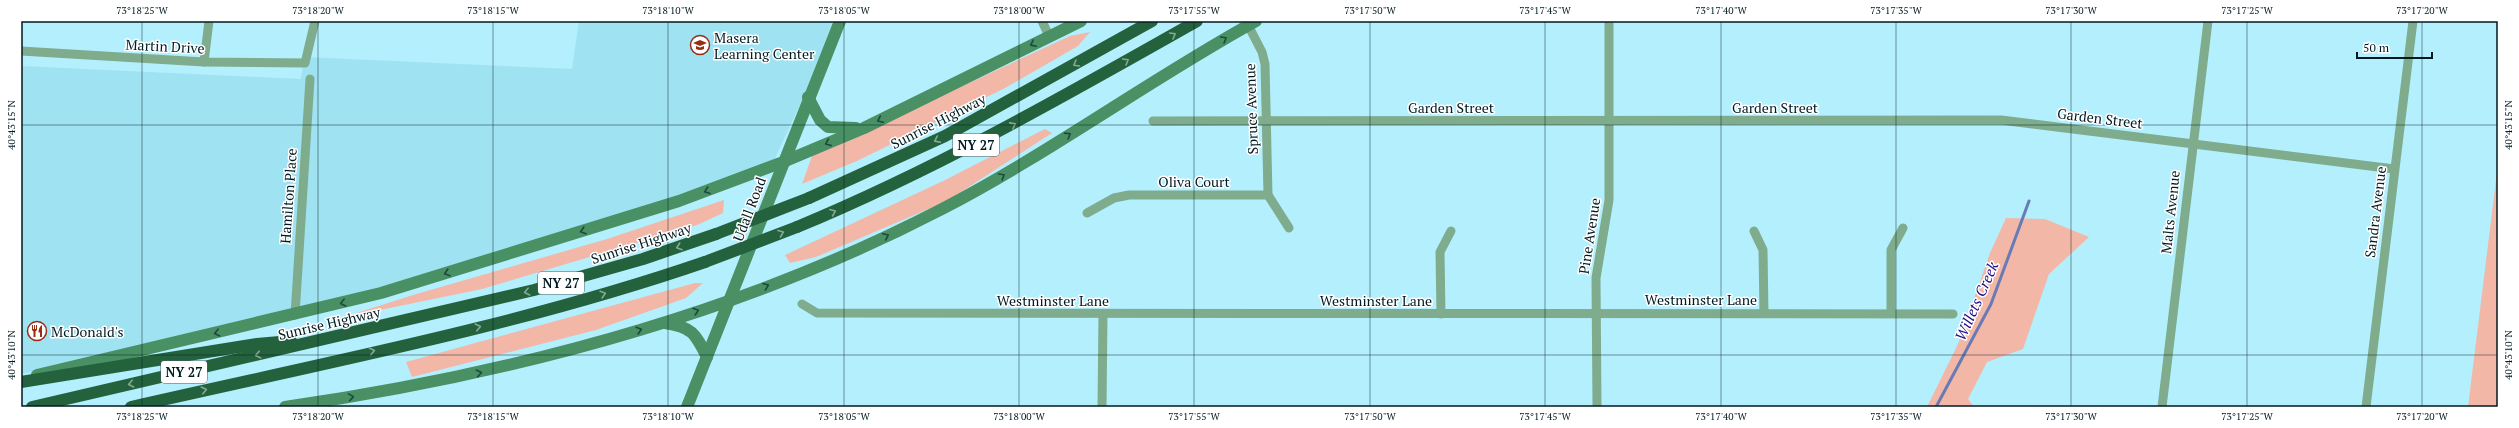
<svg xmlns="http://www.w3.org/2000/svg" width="2519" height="428" viewBox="0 0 2519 428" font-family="'PT Serif',serif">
<rect width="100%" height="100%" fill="#b4effe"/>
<path fill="#9fe2f1" d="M579,21H833L803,98L770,169L315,309L21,374V66L301,79L304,57L572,69Z"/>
<g fill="#f3b7a7">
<path d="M1090,32L1078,46L1005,88L859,160L802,184L812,156L1070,36Z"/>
<path d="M1045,129L1052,133L947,201L816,257L790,263L785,255L943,181Z"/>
<path d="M2498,164V407H2468Z"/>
<path d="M724,200L723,213L697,225L482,289L341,318L413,295L607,239Z"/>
<path d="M2006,218L2045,219L2089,237L2049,274L2023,349L1987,362L1968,399L1974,407H1927L1958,344L1990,253Z"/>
<path d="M695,283H703L686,298L596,330L412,377L406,362Z"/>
</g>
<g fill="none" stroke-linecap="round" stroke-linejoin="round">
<path stroke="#687bb5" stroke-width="3" d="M1936,407L1991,304L2029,201"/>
<g stroke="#7fac8d" stroke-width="9">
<path d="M1042,21L1049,36"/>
<path d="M1248,25L1262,52L1265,64L1268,195"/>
<path d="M21,51L204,62L305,63L315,21"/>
<path d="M204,62L209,21"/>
<path d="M1153,121L2001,120L2394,169"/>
<path d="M1268,195L1289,228"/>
<path d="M1087,213L1114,198L1129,195H1268"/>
<path d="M1754,231L1763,250L1764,313"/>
<path d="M802,304L817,313L1953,314"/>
<path d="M1891,313V250L1903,228"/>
<path d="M1441,314L1440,252L1451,231"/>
<path d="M295,315L310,79"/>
<path d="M1102,407L1103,314"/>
<path d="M1597,407L1596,278L1609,200V21"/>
<path d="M2162,407L2208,21"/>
<path d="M2366,407L2413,21"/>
</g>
<g stroke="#499064" stroke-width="12">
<path d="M808,97L820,120L828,127L856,128"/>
<path d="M665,323C692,327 695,333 707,357"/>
<path d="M37,375L381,293L679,201L783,162L864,128L1081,21"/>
<path d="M285,407C512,374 738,315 942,209C1050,153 1149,80 1256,21"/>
<path d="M687,407L840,21"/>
</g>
<g stroke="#23623d" stroke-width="12">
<path d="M809,198L945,136L1152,21"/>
<path d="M797,227C937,169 1066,95 1197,21"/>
<path d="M21,382L257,344L291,341"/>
<path d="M32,407L534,290L643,259L716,234"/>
<path d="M131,407C323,363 519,326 705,262"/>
</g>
<g stroke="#23623d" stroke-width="12">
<path d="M716,234L809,198"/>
<path d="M705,262L797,227"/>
</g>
</g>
<defs><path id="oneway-chevron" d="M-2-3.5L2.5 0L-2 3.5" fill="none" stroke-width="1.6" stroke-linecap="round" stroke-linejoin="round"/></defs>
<g stroke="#86a994">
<use href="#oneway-chevron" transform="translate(1173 35) rotate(-30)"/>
<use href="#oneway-chevron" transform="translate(1126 61) rotate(-30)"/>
<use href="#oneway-chevron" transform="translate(1076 64) rotate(150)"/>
<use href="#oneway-chevron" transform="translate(1013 125) rotate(-28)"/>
<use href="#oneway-chevron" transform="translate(937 140) rotate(154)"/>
<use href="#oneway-chevron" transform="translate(833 212) rotate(-23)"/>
<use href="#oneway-chevron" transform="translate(781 233) rotate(-21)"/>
<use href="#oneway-chevron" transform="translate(679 247) rotate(161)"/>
<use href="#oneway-chevron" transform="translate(527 292) rotate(166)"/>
<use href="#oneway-chevron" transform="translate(603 294) rotate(-16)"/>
<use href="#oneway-chevron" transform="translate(478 327) rotate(-13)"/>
<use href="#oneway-chevron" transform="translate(372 351) rotate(-13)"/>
<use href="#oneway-chevron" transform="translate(258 355) rotate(167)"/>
<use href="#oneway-chevron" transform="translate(131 384) rotate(167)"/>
<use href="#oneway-chevron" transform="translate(204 390) rotate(-13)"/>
</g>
<g stroke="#1d493c">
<use href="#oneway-chevron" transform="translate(1224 39) rotate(-30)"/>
<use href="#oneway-chevron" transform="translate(1033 44) rotate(153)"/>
<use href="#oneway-chevron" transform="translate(880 120) rotate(155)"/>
<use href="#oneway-chevron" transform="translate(1068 135) rotate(-32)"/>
<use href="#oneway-chevron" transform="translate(828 143) rotate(157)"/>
<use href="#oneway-chevron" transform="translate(1002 176) rotate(-31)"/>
<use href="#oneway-chevron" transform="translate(707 191) rotate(160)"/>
<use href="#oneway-chevron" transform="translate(583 231) rotate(163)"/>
<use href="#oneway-chevron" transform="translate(886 236) rotate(-25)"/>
<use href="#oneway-chevron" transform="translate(447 273) rotate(163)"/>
<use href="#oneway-chevron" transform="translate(766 286) rotate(-21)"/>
<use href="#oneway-chevron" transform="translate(343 303) rotate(166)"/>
<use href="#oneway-chevron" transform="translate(696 311) rotate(-18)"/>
<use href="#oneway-chevron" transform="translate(639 330) rotate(-17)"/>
<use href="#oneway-chevron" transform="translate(217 333) rotate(167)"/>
<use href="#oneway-chevron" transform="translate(479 373) rotate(-12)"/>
<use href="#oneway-chevron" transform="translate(351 397) rotate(-9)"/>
</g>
<path fill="none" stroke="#001a21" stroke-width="1" stroke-opacity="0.45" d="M142,21V407M318,21V407M493,21V407M668,21V407M844,21V407M1019,21V407M1194,21V407M1370,21V407M1545,21V407M1721,21V407M1896,21V407M2071,21V407M2247,21V407M2422,21V407M21,125H2498M21,355H2498"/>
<defs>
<symbol id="school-ring" viewBox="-11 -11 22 22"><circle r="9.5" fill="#fff" stroke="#972e15" stroke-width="1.5"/><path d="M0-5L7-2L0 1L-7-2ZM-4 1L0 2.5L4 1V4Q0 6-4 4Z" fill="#972e15"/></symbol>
<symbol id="restaurant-ring" viewBox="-11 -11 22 22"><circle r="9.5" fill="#fff" stroke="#972e15" stroke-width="1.5"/><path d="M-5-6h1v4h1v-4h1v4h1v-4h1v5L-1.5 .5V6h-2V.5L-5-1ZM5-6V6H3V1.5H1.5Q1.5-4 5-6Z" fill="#972e15"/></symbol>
</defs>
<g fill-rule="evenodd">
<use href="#school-ring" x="689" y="34" width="22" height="22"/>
<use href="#restaurant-ring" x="26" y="320" width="22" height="22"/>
</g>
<g text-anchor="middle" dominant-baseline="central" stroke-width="3" stroke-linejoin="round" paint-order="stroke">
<g fill="#fff" stroke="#4c5f64" stroke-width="1">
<rect x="953" y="134" width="46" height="22" rx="3"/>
<rect x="538" y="272" width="46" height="22" rx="3"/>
<rect x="161" y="361" width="46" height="22" rx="3"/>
</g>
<g font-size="13" font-weight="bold" fill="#001a21">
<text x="976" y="145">NY 27</text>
<text x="561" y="283">NY 27</text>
<text x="184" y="372">NY 27</text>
</g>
<g font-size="14" fill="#001a21" stroke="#fff" text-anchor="start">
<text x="714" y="37">Masera<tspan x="714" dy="16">Learning Center</tspan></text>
<text x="51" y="331">McDonald's</text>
</g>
<g font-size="14" fill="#001a21" stroke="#fff">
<text transform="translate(165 46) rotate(3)">Martin Drive</text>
<text x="1451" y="107">Garden Street</text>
<text x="1775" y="107">Garden Street</text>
<text transform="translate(1251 109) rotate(-92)">Spruce Avenue</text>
<text transform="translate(2100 118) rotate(7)">Garden Street</text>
<text transform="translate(938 121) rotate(-27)">Sunrise Highway</text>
<text x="1194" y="181">Oliva Court</text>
<text transform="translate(288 196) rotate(-86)">Hamilton Place</text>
<text transform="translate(749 209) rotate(-69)">Udall Road</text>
<text transform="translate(2170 212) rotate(-84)">Malts Avenue</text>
<text transform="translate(2375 212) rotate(-83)">Sandra Avenue</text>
<text transform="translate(1589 236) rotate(-81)">Pine Avenue</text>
<text transform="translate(641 243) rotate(-18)">Sunrise Highway</text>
<text x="1701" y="299">Westminster Lane</text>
<text x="1053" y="300">Westminster Lane</text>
<text x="1376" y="300">Westminster Lane</text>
<text transform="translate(329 323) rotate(-13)">Sunrise Highway</text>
</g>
<g font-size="15" font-style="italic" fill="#201087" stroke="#fff">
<text transform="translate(1976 301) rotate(-66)">Willets Creek</text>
</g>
</g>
<rect width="2519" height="428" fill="none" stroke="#ffffff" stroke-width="44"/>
<path d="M2357 52v6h75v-6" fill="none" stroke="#001a21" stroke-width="2"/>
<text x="2363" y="52" font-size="12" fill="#001a21" stroke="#ffffff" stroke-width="3" paint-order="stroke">50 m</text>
<rect x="22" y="22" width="2475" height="384" fill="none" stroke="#001a21" stroke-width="1.5"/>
<g font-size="10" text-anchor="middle" fill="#001a21">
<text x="142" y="14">73°18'25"W</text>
<text x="318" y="14">73°18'20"W</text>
<text x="493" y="14">73°18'15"W</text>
<text x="668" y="14">73°18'10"W</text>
<text x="844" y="14">73°18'05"W</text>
<text x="1019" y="14">73°18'00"W</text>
<text x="1194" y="14">73°17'55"W</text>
<text x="1370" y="14">73°17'50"W</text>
<text x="1545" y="14">73°17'45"W</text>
<text x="1721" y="14">73°17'40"W</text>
<text x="1896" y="14">73°17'35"W</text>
<text x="2071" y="14">73°17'30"W</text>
<text x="2247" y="14">73°17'25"W</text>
<text x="2422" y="14">73°17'20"W</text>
<text transform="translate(11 125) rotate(-90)" y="4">40°43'15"N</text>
<text transform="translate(2508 125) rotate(-90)" y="4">40°43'15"N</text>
<text transform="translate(11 355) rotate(-90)" y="4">40°43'10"N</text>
<text transform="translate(2508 355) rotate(-90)" y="4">40°43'10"N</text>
<text x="142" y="420">73°18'25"W</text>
<text x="318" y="420">73°18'20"W</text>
<text x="493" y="420">73°18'15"W</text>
<text x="668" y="420">73°18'10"W</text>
<text x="844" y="420">73°18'05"W</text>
<text x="1019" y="420">73°18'00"W</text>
<text x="1194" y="420">73°17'55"W</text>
<text x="1370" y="420">73°17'50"W</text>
<text x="1545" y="420">73°17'45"W</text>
<text x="1721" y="420">73°17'40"W</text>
<text x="1896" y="420">73°17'35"W</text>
<text x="2071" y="420">73°17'30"W</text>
<text x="2247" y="420">73°17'25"W</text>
<text x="2422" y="420">73°17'20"W</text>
</g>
</svg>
